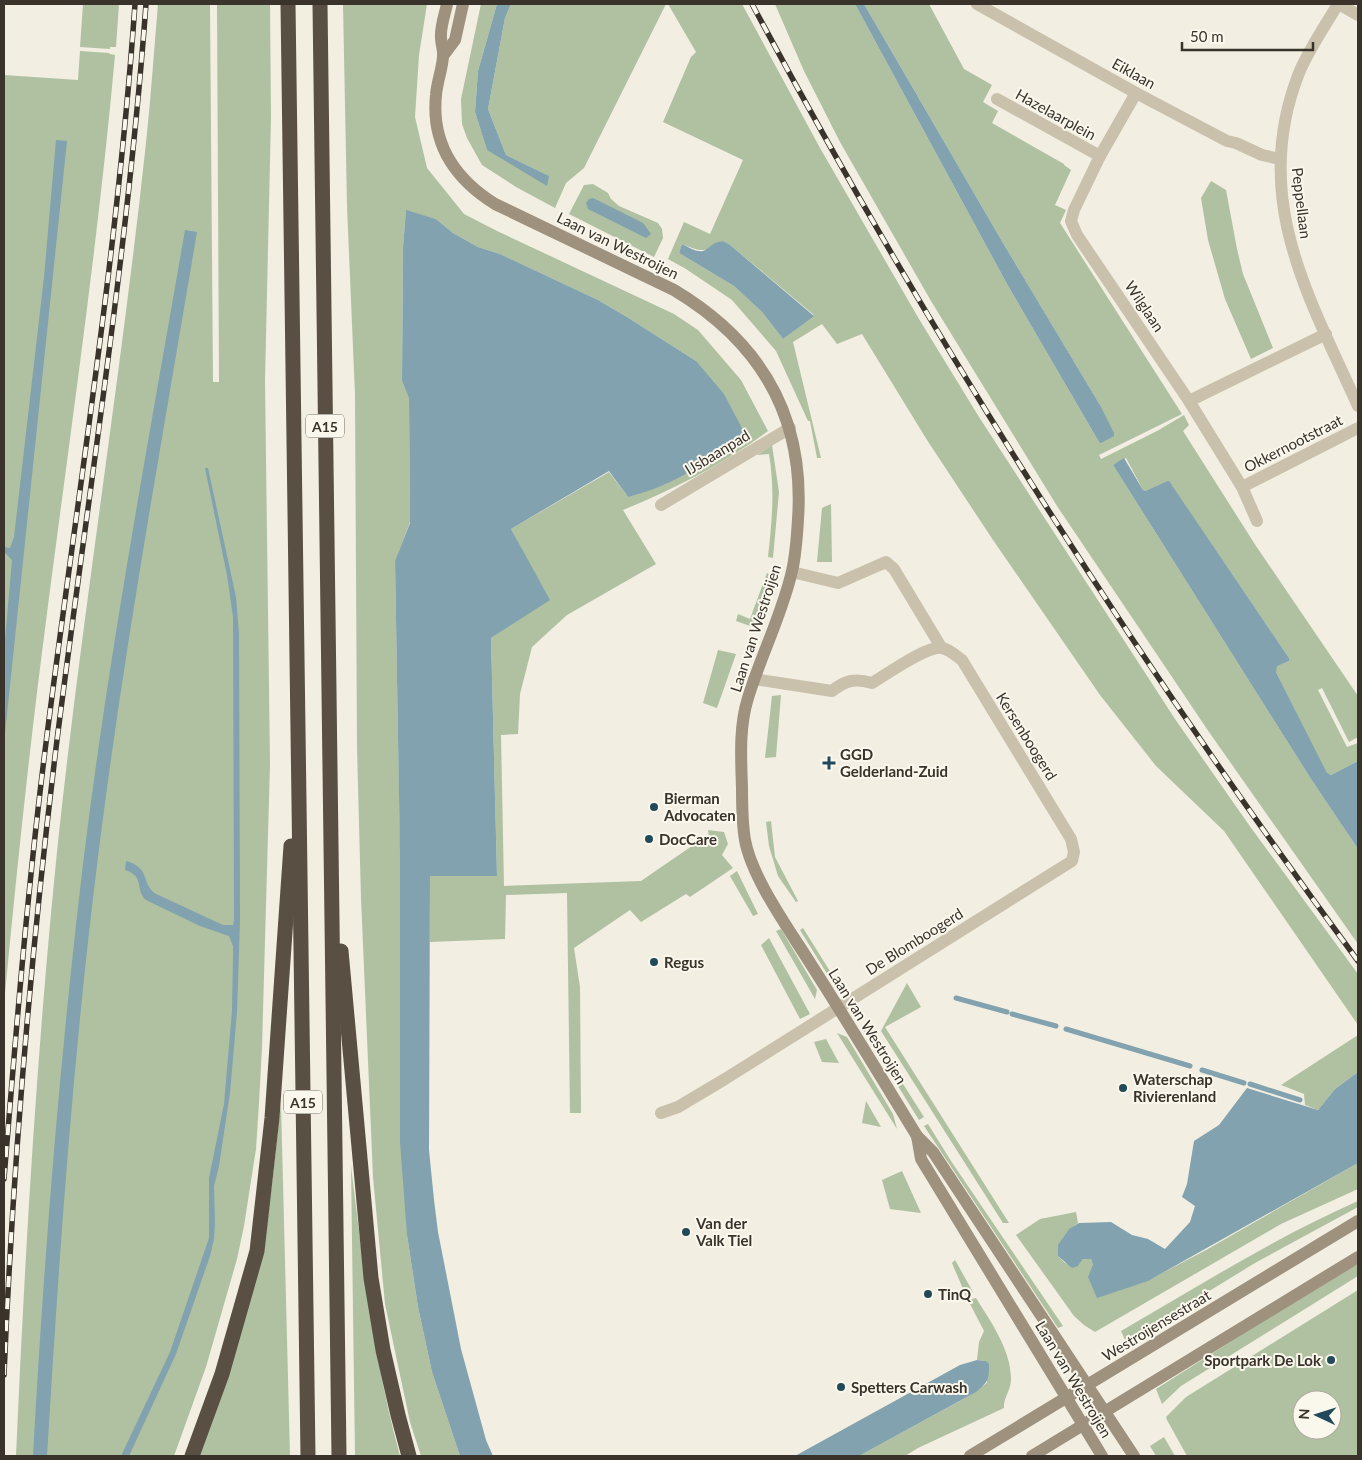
<svg xmlns="http://www.w3.org/2000/svg" width="1362" height="1460" viewBox="0 0 1362 1460" font-family="Lato,sans-serif">
<rect width="100%" height="100%" fill="#f2eee1"/>
<g fill="#afc1a1" fill-rule="evenodd">
<path d="M83,4H119L116,47H110V49L80,47Z"/>
<path d="M158,4H210L213,382H219L217,4H270L271,117L265,381L270,764L262,1047L259,1103L256,1149L244,1226L237,1259L206,1367L174,1456H16C25,1251 37,1046 58,842C83,608 121,376 146,143C151,96 154,50 158,4Z"/>
<path d="M343,4H427L419,55L415,117L427,168L464,214L497,231L674,314L698,330L741,380L768,431C724,464 674,489 623,510L656,564L567,615L532,647L520,694L518,734L501,735L504,886L641,881L705,837H709L708,830L724,832L728,844L722,855L733,868L690,897L686,894L641,922L630,910L574,948L580,987L581,1113H570L567,893L506,895L505,939L430,942V876H497L491,638L548,600L511,529L609,472L628,497L696,361L627,317L598,300L500,254L478,247L453,233L436,219L406,211L403,247L402,381L409,397L410,522L395,562L407,1235L418,1307L432,1372L460,1456H421L410,1422L385,1304L373,1177L361,898L357,748L355,395L347,206Z"/>
<path d="M481,4H497L478,71L475,112L487,150L549,176L506,155L488,109L505,18L511,4H666L584,168L566,183L555,208L516,187L482,165L467,138L462,124L461,99Z"/>
<path d="M668,4H742L820,148L919,319L979,417L1175,719L1249,825L1358,974V1025L1224,831L1156,766L1100,695L993,540L927,440L862,334L837,344L822,324L793,342L821,458H817L810,421H808L776,351L732,300L686,269L668,259L684,222L710,234L743,160L663,122L691,57L696,52ZM723,241L729,244L814,315L783,339L762,312L734,286L679,253L682,244C704,253 703,252 723,241Z"/>
<path d="M775,4H855L1007,284L1099,442L1100,405L1003,243L864,4H929L964,69L992,85L983,102L998,111L992,123L1064,164V165L1071,170L1055,205L1066,210L1060,223L1182,414L1099,455L1101,459L1157,431L1184,415L1189,425L1183,431L1256,546L1358,696V737L1349,742L1322,688L1318,690L1347,747L1358,743V761L1331,775L1327,774L1276,672V666L1289,661V658L1169,482L1167,481L1145,491L1143,490L1126,458L1113,465L1311,779L1358,849V944L1209,732L1057,506L931,301L840,142L804,71Z"/>
<path d="M80,51L109,53L110,54L115,55C96,266 64,474 38,684C25,791 14,898 4,1004V75L78,80Z"/>
<path d="M1211,181L1226,190L1237,249L1243,274L1273,348L1251,359L1225,299L1208,240L1201,198Z"/>
<path d="M593,184L608,193L611,199L619,206L658,223L662,229L663,238L654,257L569,214L584,185Z"/>
<path d="M772,445L779,492L773,558L768,557C772,521 775,490 769,454L757,455Z"/>
<path d="M831,504L832,562H817L822,508Z"/>
<path d="M767,573L771,575L753,627L736,621L738,614L750,619Z"/>
<path d="M718,650L736,654L717,708L703,703Z"/>
<path d="M781,695L776,757L765,758L772,696Z"/>
<path d="M771,821L775,857L798,901L796,902L778,876L769,846L766,822Z"/>
<path d="M737,871L758,914L753,916L730,876Z"/>
<path d="M803,928L833,976L829,977L800,930Z"/>
<path d="M781,929L817,990L815,999L776,931Z"/>
<path d="M769,938L810,1014L800,1019L761,945Z"/>
<path d="M907,983L921,1007L885,1027L1009,1223H1003L881,1031Z"/>
<path d="M868,1029L924,1117L919,1120L864,1031Z"/>
<path d="M837,1033L847,1037L893,1114L897,1129Z"/>
<path d="M1358,1035V1072L1335,1089L1318,1110L1305,1105L1304,1094L1281,1085Z"/>
<path d="M826,1039L839,1063L822,1062L814,1042Z"/>
<path d="M866,1101L881,1127L862,1123Z"/>
<path d="M281,1104L290,1456H199L263,1243L272,1184Z"/>
<path d="M928,1124L951,1161L1063,1326L1058,1328L924,1126Z"/>
<path d="M1358,1163V1189L1281,1224L1095,1332L1084,1325L1074,1316L1016,1235L1040,1219L1076,1212L1078,1223C1066,1231 1058,1242 1058,1256L1065,1263L1078,1266L1083,1259H1091L1093,1265L1114,1291L1147,1281L1206,1250Z"/>
<path d="M351,1166C363,1264 374,1361 400,1456H355Z"/>
<path d="M902,1171L921,1213L890,1209L882,1180Z"/>
<path d="M1358,1201V1207L1255,1263L1126,1342L1121,1331C1199,1286 1276,1237 1358,1201Z"/>
<path d="M955,1260L973,1292L966,1296L952,1263Z"/>
<path d="M1358,1261V1276L1181,1386L1162,1404L1156,1389Z"/>
<path d="M1358,1290V1456H1187L1167,1420L1166,1417L1186,1397ZM1302,1400H1332V1430H1302Z"/>
<path d="M976,1298C991,1322 1011,1350 1011,1379C1011,1391 1003,1398 1004,1408L918,1448L905,1456H859L969,1396L987,1383L986,1361L977,1360L979,1342L984,1331L968,1300Z"/>
<path d="M1164,1437L1175,1456H1156L1150,1446Z"/>
</g>
<g fill="#81a2ae">
<path d="M497,4H511L505,18L488,109L506,155L549,176L547,186L487,150L475,112L478,71Z"/>
<path d="M855,4H864L1003,243L1100,405L1114,433V436L1101,443L1099,442L1007,284Z"/>
<path d="M56,140L67,141L4,743V651L12,560L4,552V547L10,548L14,537L44,277Z"/>
<path d="M593,198L643,223L651,234L646,238L588,209L586,203L589,199Z"/>
<path d="M406,210L436,219L453,233L478,247L500,254L598,300L627,317L696,361L724,394L745,434C707,462 675,485 628,497L609,471L511,529L550,600L491,638L497,876H430L429,1150L434,1200L438,1232L461,1349L486,1440L493,1456H460L432,1372L418,1307L407,1235L400,1142V854L395,561L410,523L409,398L402,381L403,247Z"/>
<path d="M185,230L197,232C162,440 124,648 98,857C73,1056 59,1256 47,1456H33C44,1256 60,1055 84,856C110,646 149,438 185,230Z"/>
<path d="M723,241L729,244L814,316L783,339L762,312L734,286L679,253L682,244C688,247 699,254 705,250C714,245 711,243 723,241Z"/>
<path d="M1124,458L1143,490L1145,491L1167,481H1169L1289,658V661L1277,666L1276,672L1327,773L1331,775L1358,761V849L1311,779L1113,465Z"/>
<path d="M205,468H208L236,597L239,634L240,920L237,1012L230,1093L219,1166L214,1186L215,1223L214,1239L210,1256L176,1354L129,1456H121L170,1352L209,1238V1178L224,1104L232,1011L233,955V946L229,936L200,926L146,900C134,889 146,877 125,870L126,861C150,868 141,880 154,893L223,925H233L234,920L233,617L227,575Z"/>
<path d="M1358,1072V1163L1148,1281L1097,1298L1088,1277L1093,1265L1091,1259H1083L1078,1266L1072,1268L1058,1256V1245L1069,1229L1079,1223L1111,1222L1132,1235L1148,1239L1165,1249L1190,1222L1195,1206L1182,1197L1187,1184L1194,1141L1219,1125L1247,1088L1318,1110L1335,1089Z"/>
<path d="M977,1360L986,1361L989,1364C989,1380 988,1382 976,1392L859,1456H795L960,1365Z"/>
</g>
<g fill="none" stroke-linecap="round" stroke-linejoin="round">
<g stroke="#81a2ae" stroke-width="5">
<path d="M956,998L1007,1012"/>
<path d="M1012,1014L1056,1026"/>
<path d="M1066,1029L1190,1066"/>
<path d="M1202,1070L1244,1083"/>
<path d="M1250,1084L1300,1100"/>
</g>
<g stroke="#cac1ad" stroke-width="12">
<path d="M977,4L1136,93L1227,141L1236,143L1262,155L1280,159"/>
<path d="M1338,4C1325,26 1309,49 1299,73C1250,197 1308,295 1358,406"/>
<path d="M1339,4L1358,15"/>
<path d="M1136,93L1100,156L1074,210L1071,221L1077,235L1189,401L1326,334"/>
<path d="M997,99L1100,156"/>
<path d="M1189,401L1242,487L1257,521"/>
<path d="M1242,487L1358,428"/>
<path d="M661,505L790,428"/>
<path d="M792,572L838,583L886,562L894,569L941,647"/>
<path d="M661,1113L678,1107L725,1079L1072,861L1074,852L1071,839L962,660C956,656 949,649 942,648C927,645 886,675 872,683C855,678 846,680 832,691L754,679"/>
</g>
<g stroke="#9e917e" stroke-width="12">
<path d="M447,4C445,14 440,27 441,38C441,44 444,51 443,57C442,70 437,82 436,95C431,144 455,179 495,204L674,290C761,342 805,417 798,519C797,537 796,554 792,571C782,615 761,655 748,698C739,727 741,757 742,788C742,805 742,823 745,840C752,879 791,932 812,966C848,1022 882,1079 917,1136L933,1152L1134,1456"/>
<path d="M443,56L455,40L463,4"/>
<path d="M917,1136L921,1159L1102,1456"/>
<path d="M970,1456L1358,1221"/>
<path d="M1032,1456L1358,1257"/>
</g>
<g stroke="#594f43" stroke-width="15">
<path d="M288,4L308,1456"/>
<path d="M320,4L339,1456"/>
<path d="M341,951L371,1278L383,1350L398,1415L409,1456"/>
<path d="M192,1456L222,1374L257,1251L272,1118L291,846"/>
</g>
<defs>
<g id="rail">
<path d="M752,4C930,337 1134,657 1358,961"/>
<path d="M4,1179C16,1031 28,883 47,735C78,492 118,249 135,4"/>
<path d="M4,1375C13,1163 31,951 57,740C88,495 128,250 146,4"/>
</g>
</defs>
<use href="#rail" stroke="#39332b" stroke-width="5.5"/>
<use href="#rail" stroke="#faf7ed" stroke-width="4" stroke-dasharray="11" stroke-linecap="butt"/>
</g>
<g fill="#224959" stroke="#faf7ed" stroke-width="2">
<path d="M826.5 755.5h5v5h5v5h-5v5h-5v-5h-5v-5h5z"/>
<circle cx="654" cy="807" r="5"/>
<circle cx="649" cy="839" r="5"/>
<circle cx="654" cy="962" r="5"/>
<circle cx="1123" cy="1088" r="5"/>
<circle cx="686" cy="1232" r="5"/>
<circle cx="928" cy="1294" r="5"/>
<circle cx="1331" cy="1360" r="5"/>
<circle cx="841" cy="1387" r="5"/>
</g>
<g text-anchor="middle" dominant-baseline="central" stroke-width="4" stroke-linejoin="round" paint-order="stroke">
<g fill="#faf7ed" stroke="#736e65" stroke-width="1">
<rect x="306" y="414.5" width="38" height="23" rx="4"/>
<rect x="284" y="1090.5" width="38" height="23" rx="4"/>
</g>
<g font-size="14" font-weight="bold" fill="#39332b">
<text x="325" y="426">A15</text>
<text x="303" y="1102">A15</text>
</g>
<g font-size="15" fill="#39332b" stroke="#faf7ed">
<text transform="translate(1134 73) rotate(29)">Eiklaan</text>
<text transform="translate(1056 114) rotate(29)">Hazelaarplein</text>
<text transform="translate(1302 203) rotate(83)">Peppellaan</text>
<text transform="translate(618 245) rotate(26)">Laan van Westroijen</text>
<text transform="translate(1145 306) rotate(56)">Wilglaan</text>
<text transform="translate(1293 443) rotate(-27)">Okkernootstraat</text>
<text transform="translate(717 452) rotate(-31)">IJsbaanpad</text>
<text transform="translate(755 628) rotate(-72)">Laan van Westroijen</text>
<text transform="translate(1027 736) rotate(58)">Kersenboogerd</text>
<text transform="translate(914 941) rotate(-32)">De Blomboogerd</text>
<text transform="translate(868 1026) rotate(58)">Laan van Westroijen</text>
<text transform="translate(1156 1325) rotate(-31)">Westroijensestraat</text>
<text transform="translate(1074 1379) rotate(59)">Laan van Westroijen</text>
</g>
<g font-size="15" font-weight="bold" fill="#39332b" stroke="#faf7ed" text-anchor="start">
<text x="840" y="754">GGD<tspan x="840" dy="17">Gelderland-Zuid</tspan></text>
<text x="664" y="798">Bierman<tspan x="664" dy="17">Advocaten</tspan></text>
<text x="659" y="839">DocCare</text>
<text x="664" y="962">Regus</text>
<text x="1133" y="1079">Waterschap<tspan x="1133" dy="17">Rivierenland</tspan></text>
<text x="696" y="1223">Van der<tspan x="696" dy="17">Valk Tiel</tspan></text>
<text x="938" y="1294">TinQ</text>
<text x="1321" y="1360" text-anchor="end">Sportpark De Lok</text>
<text x="851" y="1387">Spetters Carwash</text>
</g>
</g>
<rect width="1362" height="1460" fill="none" stroke="#39332b" stroke-width="10"/>
<g transform="translate(1317 1415) rotate(274)"><circle r="24" fill="#faf7ed" stroke="#ada99f"/>
<path d="M0-4L9 19L0 12L-9 19Z" fill="#224959"/>
<text y="-8" font-size="14" font-weight="bold" text-anchor="middle" fill="#39332b">N</text>
</g>
<path d="M1182 42v8h131v-8" fill="none" stroke="#39332b" stroke-width="2.5"/>
<text x="1190" y="42" font-size="15" fill="#39332b" stroke="#faf7ed" stroke-width="4" paint-order="stroke">50 m</text>
</svg>
